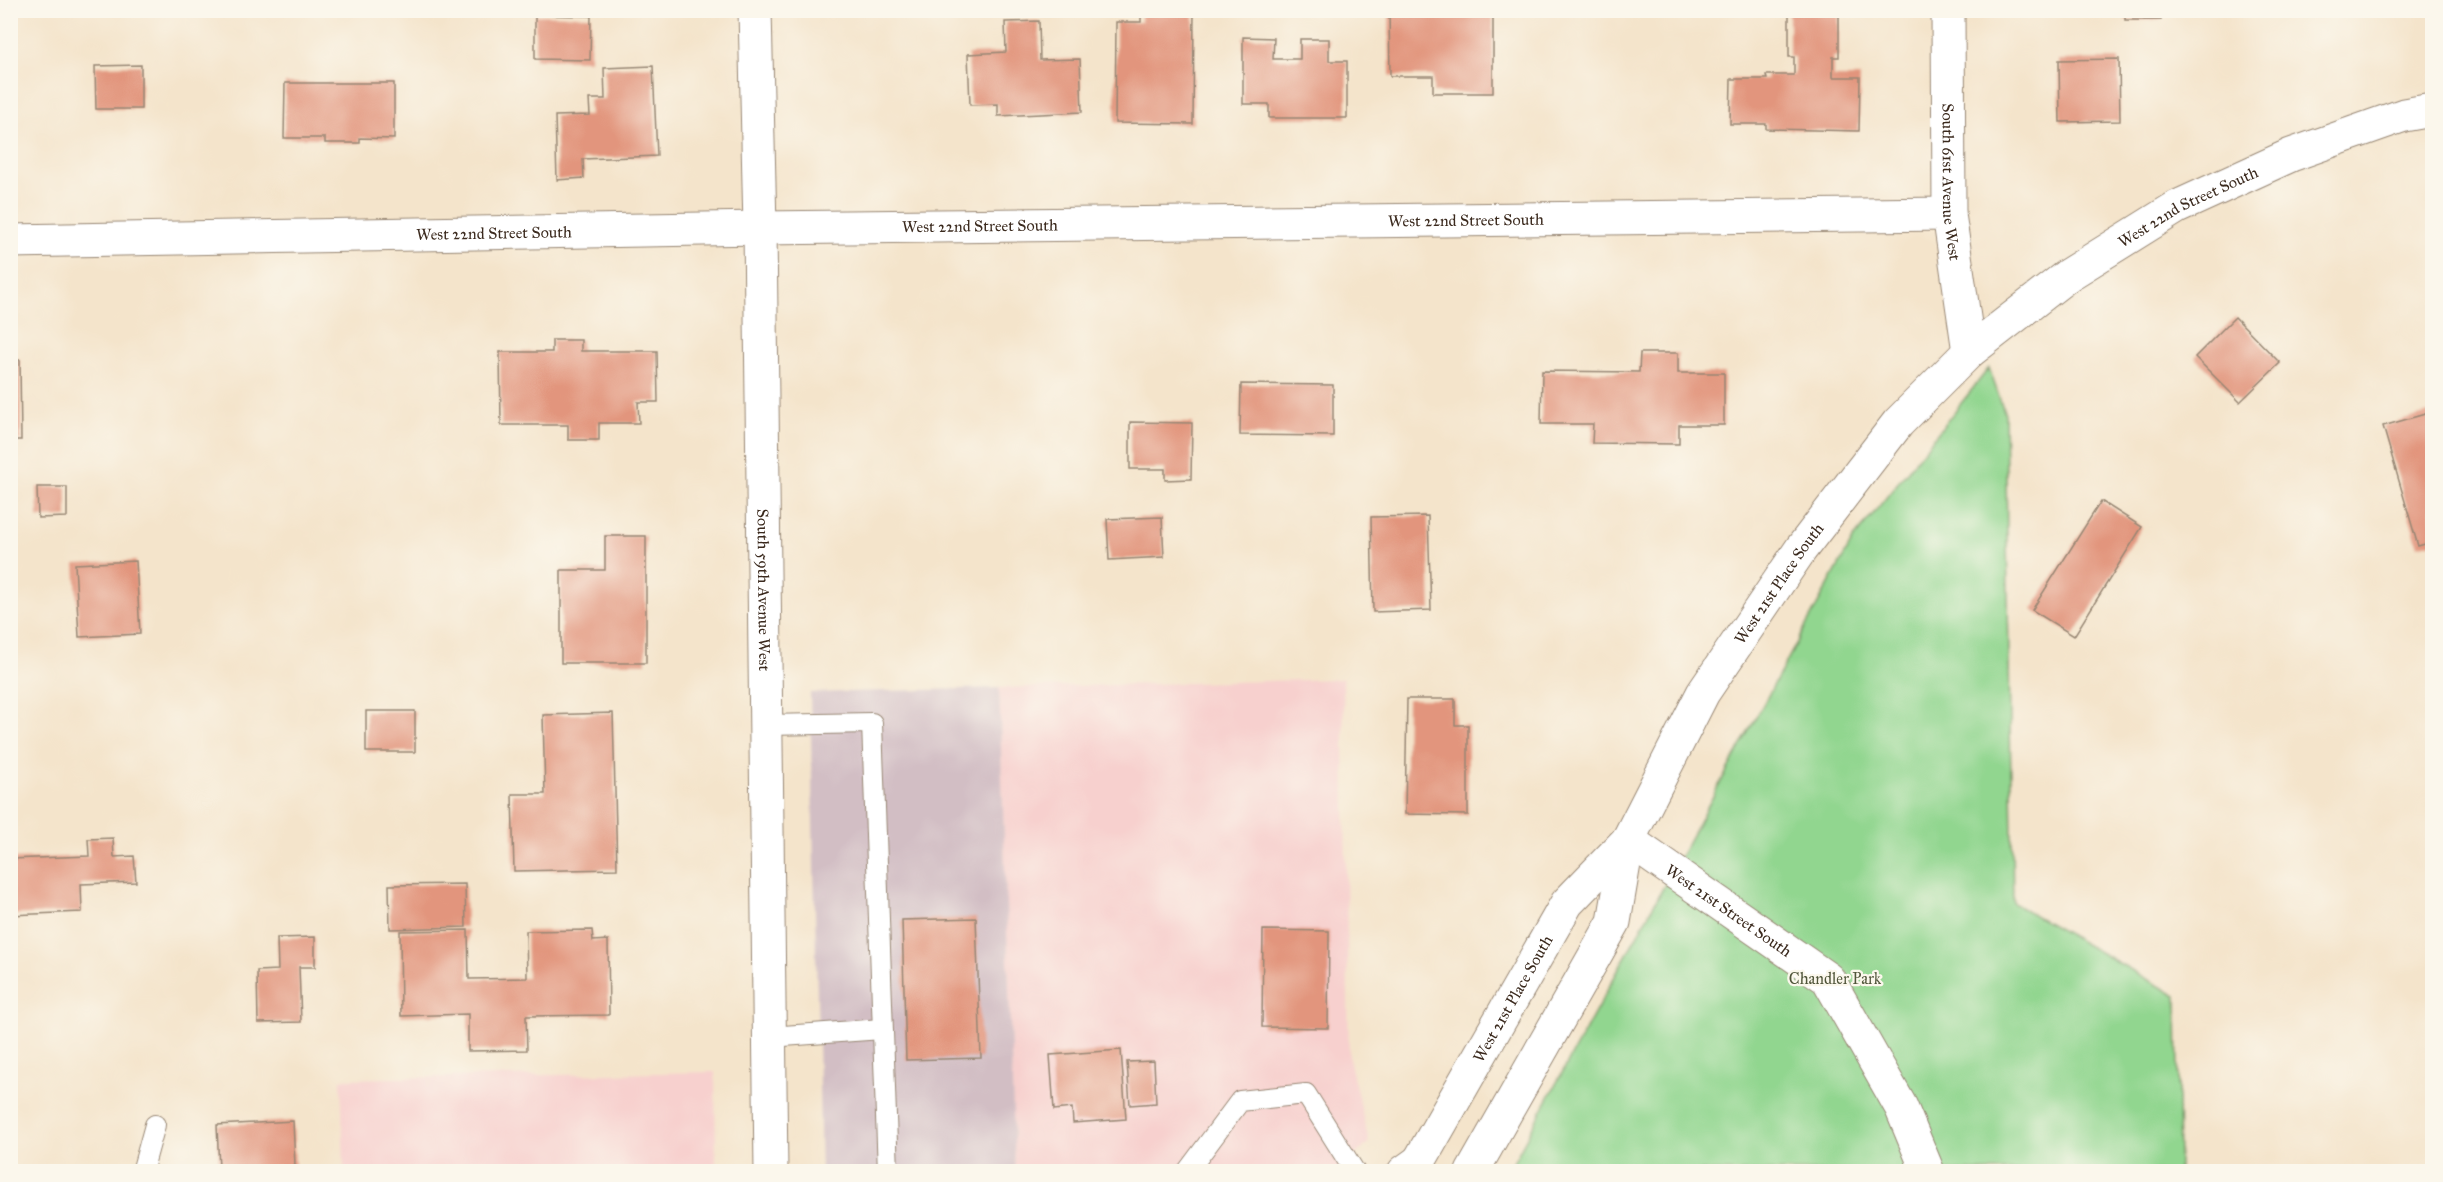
<svg xmlns="http://www.w3.org/2000/svg" width="2443" height="1182" viewBox="0 0 2443 1182" font-family="'IM FELL Great Primer',serif">
<rect width="100%" height="100%" fill="#fbf7ec"/>
<filter id="ink" filterUnits="userSpaceOnUse"><feTurbulence type="fractalNoise" baseFrequency=".0167" numOctaves="2"/><feDisplacementMap in="SourceGraphic" scale="12" xChannelSelector="R" yChannelSelector="G"/><feConvolveMatrix kernelMatrix="1 2 1 2 8 2 1 2 1" color-interpolation-filters="sRGB"/></filter>
<filter id="wash" filterUnits="userSpaceOnUse"><feTurbulence type="fractalNoise" baseFrequency=".008" numOctaves="4" result="noise"/><feDisplacementMap in="SourceGraphic" scale="24" xChannelSelector="R" yChannelSelector="G"/><feGaussianBlur stdDeviation="1.35" result="paint"/><feColorMatrix in="noise" values="0 0 0 0 0 0 0 0 0 0 0 0 0 0 0 0 0 1.4 0 .05"/><feComposite in="paint" operator="in"/></filter>
<g filter="url(#wash)">
<rect width="100%" height="100%" fill="#f4e4cb"/>
<g fill="#f7d0ce">
<path d="M1343,679L1349,1059L1369,1142L1338,1171H1015L999,688Z"/>
<path d="M715,1072L716,1171H344L341,1079Z"/>
</g>
<path fill="#d2bec4" d="M999,688L1015,1171H821L810,693Z"/>
<path fill="#91d68f" stroke="#668056" stroke-width="1.5" d="M1989,368L2005,414L2013,903L2177,996L2179,1171L1508,1172L1854,538Z"/>
<g id="blocks">
<g fill="#e2957d">
<path d="M1141,10H1194L1193,124L1115,123L1116,22H1141Z"/>
<path d="M1389,10H1493V93H1433V76H1390Z"/>
<path d="M1789,10H1839V57H1833V77H1860L1859,131L1766,129V124H1730L1731,79H1767L1766,75H1794V57H1789Z"/>
<rect x="2125" y="10" width="36" height="10"/>
<path d="M535,15L591,16L590,60L535,59Z"/>
<path d="M1039,21L1040,60L1080,59L1082,112L998,116V104L970,105L968,54L1006,52L1005,22Z"/>
<path d="M1243,37L1274,38L1273,59H1300V39H1329V61H1347V118H1269V104H1243Z"/>
<path d="M2119,59L2120,121L2060,122L2059,60Z"/>
<path d="M141,65V109H96L95,66Z"/>
<path d="M653,66L657,156L583,159L584,178L557,180L555,116L590,115L589,99H605L604,68Z"/>
<path d="M285,83H394V139L360,138V143H325V138H284Z"/>
<path d="M2235,317L2280,363L2240,402L2195,357Z"/>
<path d="M552,340H581V351H657L658,402H638L639,423H599V440H568V425H501L500,352H552Z"/>
<path d="M1640,353H1678V373H1724V425H1679V444L1592,443L1593,424H1541L1542,371L1639,372Z"/>
<path d="M10,360H20L21,440H10Z"/>
<path d="M1241,384L1333,385V436L1240,435Z"/>
<path d="M2432,412V542L2418,546L2383,426Z"/>
<path d="M1130,422L1192,423L1191,479L1165,480V469H1130Z"/>
<path d="M37,487H67V517L38,518Z"/>
<path d="M2101,501L2142,527L2074,636L2032,610Z"/>
<path d="M1428,516L1431,610L1373,612L1371,517Z"/>
<path d="M1162,517L1164,557L1109,560L1107,519Z"/>
<path d="M605,536H646V663H561V570H605Z"/>
<path d="M136,561L140,634L79,637L75,564Z"/>
<path d="M1407,699H1455V725H1468V815L1405,814Z"/>
<rect x="366" y="711" width="49" height="41"/>
<path d="M613,713L617,869L514,871L512,794H545L543,715Z"/>
<path d="M113,838L114,857L134,856L136,882L81,884L82,912L10,915V859L89,856L88,839Z"/>
<path d="M465,884L466,927L390,929L389,885Z"/>
<path d="M976,918L981,1058L906,1060L902,920Z"/>
<path d="M468,930L469,979L527,978L526,931L592,930L593,941L608,940L609,1015L526,1016L527,1050L468,1051V1014L401,1016L400,931Z"/>
<path d="M1263,930L1329,931L1328,1028L1262,1027Z"/>
<path d="M315,937V967H299L301,1022L258,1023L257,971L278,970L277,938Z"/>
<path d="M1121,1050L1126,1119L1073,1123L1072,1108L1054,1110L1050,1055Z"/>
<path d="M1154,1061L1156,1103L1130,1105L1127,1062Z"/>
<path d="M293,1121L295,1166L219,1169L217,1125Z"/>
</g>
</g>
</g>
<g filter="url(#ink)">
<use href="#blocks" fill-opacity="0" stroke="#988774" stroke-width="1.5"/>
<g fill="none" stroke-linecap="round" stroke-linejoin="round">
<defs>
<g id="service">
<path d="M766,725L872,723L888,1172"/>
<path d="M769,1037L882,1029"/>
<path d="M142,1172L155,1125"/>
<path d="M1187,1172L1240,1101L1306,1094L1355,1172"/>
</g>
<g id="minor">
<path id="s1" d="M755,10L760,228L771,1172"/>
<path id="s2" d="M1948,10L1949,214L1969,352"/>
<path id="s3" d="M10,241L760,228L1949,214"/>
<path id="s4" d="M1628,840L1828,979L1901,1107L1928,1172"/>
</g>
<g id="tertiary">
<path id="s5" d="M1413,1172L1567,903L1628,840L1703,693L1801,549L1898,423L1969,352L2068,275L2177,207L2291,155L2404,115L2432,110"/>
<path d="M1472,1172L1614,922L1628,840"/>
</g>
<path id="secondary" d="M1404,1172L1418,1162"/>
</defs>
<use href="#service" stroke="#988774" stroke-width="22"/>
<use href="#minor" stroke="#988774" stroke-width="35"/>
<use href="#tertiary" stroke="#988774" stroke-width="35"/>
<use href="#secondary" stroke="#988774" stroke-width="35"/>
<use href="#service" stroke="#fff" stroke-width="20"/>
<use href="#minor" stroke="#fff" stroke-width="33"/>
<use href="#tertiary" stroke="#fff" stroke-width="33"/>
<use href="#secondary" stroke="#fff" stroke-width="33"/>
</g>
</g>
<g text-anchor="middle" dominant-baseline="central" stroke-width="4.5" stroke-linejoin="round" paint-order="stroke">
<g font-size="16" fill="#3b2a1e" stroke="#fbf7ec">
<text stroke="none"><textPath href="#s2" startOffset="172">South 61st Avenue West</textPath></text>
<text stroke="none"><textPath href="#s5" startOffset="1260">West 22nd Street South</textPath></text>
<text stroke="none"><textPath href="#s3" startOffset="1456">West 22nd Street South</textPath></text>
<text stroke="none"><textPath href="#s3" startOffset="970">West 22nd Street South</textPath></text>
<text stroke="none"><textPath href="#s3" startOffset="484">West 22nd Street South</textPath></text>
<text stroke="none"><textPath href="#s5" startOffset="696">West 21st Place South</textPath></text>
<text stroke="none"><textPath href="#s1" startOffset="580">South 59th Avenue West</textPath></text>
<text stroke="none"><textPath href="#s4" startOffset="123">West 21st Street South</textPath></text>
<text stroke="none"><textPath href="#s5" startOffset="200">West 21st Place South</textPath></text>
</g>
<g font-size="16" fill="#50553a" stroke="#fbf7ec">
<text x="1835" y="978">Chandler Park</text>
</g>
</g>
<rect width="2443" height="1182" fill="none" stroke="#fbf7ec" stroke-width="36"/>
</svg>
